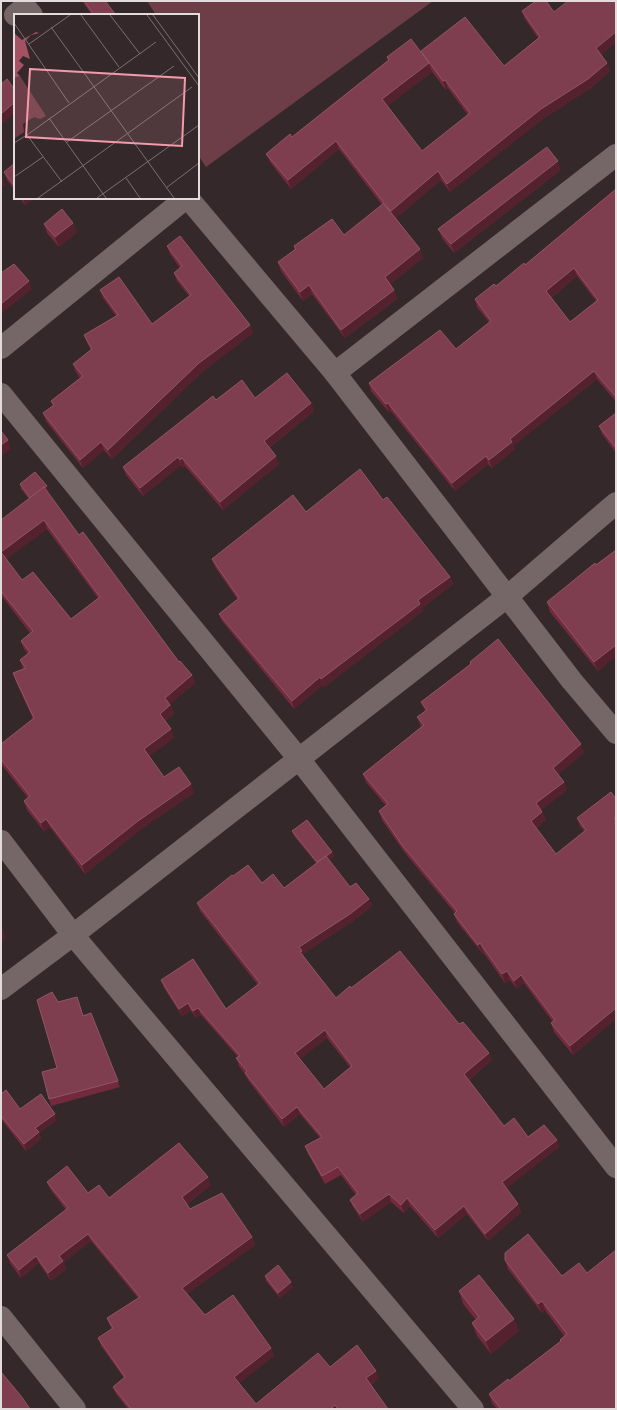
<svg xmlns="http://www.w3.org/2000/svg" width="617" height="1410" viewBox="0 0 617 1410" font-family="'Fira Sans',sans-serif">
<rect width="100%" height="100%" fill="#34282a"/>
<path fill="#6e3e48" d="M147,1H433L206,167L198,155V15H156Z"/>
<g fill="none" stroke-linecap="round" stroke-linejoin="round">
<g stroke="#756668" stroke-width="22">
<path d="M15,15L25,7L32,15"/>
<path d="M188,198L335,373L572,681L616,733"/>
<path d="M1,348L186,198"/>
<path d="M335,373L616,155"/>
<path d="M1,394L299,759L616,1167"/>
<path d="M1,989L73,935L508,596L616,503"/>
<path d="M1,1317L75,1409"/>
</g>
<path stroke="#756668" stroke-width="22" d="M1,841L73,935L473,1409"/>
</g>
<g fill="#732a3f" fill-rule="evenodd">
<path d="M82,1H105L116,15H92Z"/>
<path d="M522,11L554,12L616,43L601,55L607,63L610,71L591,88L544,118L450,192L441,180L396,218L420,249L423,258L390,284L394,290L397,299L345,338L312,294L303,301L281,271L278,262L295,249L294,246L344,235L382,205L339,149L291,189L270,162L266,154L292,137L388,60L387,57L422,55L421,51L504,66L538,38L525,19ZM430,69L446,90L448,88L468,115L422,151L387,106L432,72Z"/>
<path d="M15,163V191L7,180L4,172Z"/>
<path d="M561,170L454,253L442,238L438,229Z"/>
<path d="M616,189V402L597,379L513,446L515,449L492,468L488,464L455,491L391,411L389,412L371,391L369,383L456,349L489,322L477,307L475,299L496,286L525,265ZM577,276L596,301L570,322L551,298Z"/>
<path d="M20,198H35L25,205Z"/>
<path d="M73,223L77,232L59,247L47,233L44,224Z"/>
<path d="M167,246L250,325L253,333L202,372L112,459L104,450L83,468L46,421L43,413L53,406L51,401L80,378L76,372L73,364L91,350L87,343L84,335L116,316L103,298L100,290L152,324L189,296L177,281L174,273L180,268L170,254Z"/>
<path d="M255,398L311,403L314,411L269,448L279,464L223,510L185,466L183,468L181,465L143,496L126,475L123,467L216,400Z"/>
<path d="M616,413V453L602,434L599,426Z"/>
<path d="M20,484L49,491L47,492L79,535L179,662L192,675L195,683L170,704L174,714L165,721L174,738L149,756L164,777L194,793L141,829L85,874L50,827L44,831L27,810L24,801L28,798L1,764V744L33,719L16,682L13,673L23,669L20,660L28,654L24,649L21,641L30,633L1,595V520L29,499L21,489ZM47,529L98,598L71,619L22,580L6,559Z"/>
<path d="M383,500L450,577L453,584L422,608L423,611L324,687L323,685L294,709L222,621L219,614L238,600L215,567L212,559L306,512Z"/>
<path d="M616,550V656L598,671L550,612L547,602Z"/>
<path d="M470,662L584,753L558,774L567,790L541,810L546,820L536,828L556,854L584,831L580,826L577,818L616,799V1019L573,1055L554,1032L551,1023L553,1022L524,983L517,989L510,980L505,983L483,952L482,953L457,922L454,914L455,913L405,853L382,820L379,811L386,806L366,782L363,774L421,727L417,717L425,711L421,702L470,664Z"/>
<path d="M292,831L332,852L334,856L329,860L350,887L369,899L372,906L353,921L303,954L305,958L336,998L351,988L459,1024L492,1060L469,1080L504,1126L528,1137L557,1140L559,1147L506,1188L518,1204L521,1212L488,1241L467,1214L438,1238L410,1206L404,1213L391,1202L363,1222L353,1207L350,1200L356,1195L341,1175L325,1184L308,1154L305,1146L320,1138L300,1114L284,1127L248,1080L245,1074L239,1066L236,1058L238,1057L201,1015L196,1018L191,1011L182,1016L164,988L161,980L226,1009L258,985L200,911L197,903L233,876L284,888L316,863L294,836ZM327,1038L350,1067L324,1089L300,1059Z"/>
<path d="M58,1002L79,1003L83,1015L91,1013L120,1087L51,1106L49,1099L57,1068Z"/>
<path d="M1,1094L20,1109L57,1120L39,1133L41,1139L26,1151L1,1119Z"/>
<path d="M47,1182L88,1193L109,1198L211,1185L187,1204L190,1209L252,1237L255,1245L187,1294L205,1315L271,1348L274,1356L239,1383L256,1404L330,1367L379,1378L371,1385L388,1409H128L116,1394L113,1387L124,1378L101,1346L98,1338L112,1329L110,1326L107,1318L138,1298L91,1241L64,1262L66,1269L51,1281L39,1263L21,1278L10,1263L7,1255L66,1210L50,1189Z"/>
<path d="M528,1234L616,1409H497L492,1403L489,1394L509,1381L561,1342L560,1340L564,1336L545,1310L542,1313L508,1269L505,1260Z"/>
<path d="M265,1276L293,1287L280,1298L266,1281Z"/>
<path d="M459,1291L514,1319L519,1331L491,1354L477,1336L472,1323L476,1320L463,1304Z"/>
</g>
<g fill="#54212f">
<path d="M616,32V43L599,57L596,48Z"/>
<path d="M429,63L432,72L385,108L382,99Z"/>
<path d="M607,63L610,71L591,88L544,118L450,192L447,184L541,109Z"/>
<path d="M445,80L448,88L446,90L443,81Z"/>
<path d="M15,102V113L1,125V114Z"/>
<path d="M336,141L339,149L291,189L288,180Z"/>
<path d="M558,161L561,170L454,253L451,244Z"/>
<path d="M438,171L441,180L394,220L391,211Z"/>
<path d="M2,176L5,185L1,187V177Z"/>
<path d="M23,198H35L25,205Z"/>
<path d="M73,223L77,232L59,247L55,237Z"/>
<path d="M420,249L423,258L388,286L385,277Z"/>
<path d="M574,268L577,276L549,299L546,291Z"/>
<path d="M29,281L32,289L1,314V304Z"/>
<path d="M309,285L312,294L303,301L300,292Z"/>
<path d="M394,290L397,299L345,338L341,330Z"/>
<path d="M250,325L253,333L202,372L112,459L108,450L199,363Z"/>
<path d="M594,371L597,379L513,446L515,449L492,468L489,460L510,439Z"/>
<path d="M311,403L314,411L267,449L264,441Z"/>
<path d="M388,403L391,411L389,412L386,404Z"/>
<path d="M8,440L11,449L1,456V445Z"/>
<path d="M101,442L104,450L83,468L80,460Z"/>
<path d="M276,456L279,464L223,510L220,502Z"/>
<path d="M486,456L488,464L455,491L452,483Z"/>
<path d="M178,457L181,465L143,496L140,488Z"/>
<path d="M182,458L185,466L183,468L180,460Z"/>
<path d="M47,486L49,491L32,504L31,499Z"/>
<path d="M44,520L47,529L4,561L1,552Z"/>
<path d="M450,577L453,584L422,608L423,611L324,687L321,679L418,600Z"/>
<path d="M616,644V656L598,671L594,662Z"/>
<path d="M192,675L195,683L168,706L165,698Z"/>
<path d="M320,677L323,685L294,709L292,701Z"/>
<path d="M170,705L174,714L163,722L160,714Z"/>
<path d="M171,729L174,738L147,758L144,749Z"/>
<path d="M581,744L584,753L556,776L553,768Z"/>
<path d="M564,782L567,790L539,812L536,803Z"/>
<path d="M191,784L194,793L141,829L85,874L82,865L138,821Z"/>
<path d="M542,812L546,820L534,829L531,821Z"/>
<path d="M46,819L50,827L44,831L41,823Z"/>
<path d="M332,852L334,856L320,868L318,863Z"/>
<path d="M369,899L372,906L353,921L303,954L305,958L300,952L299,947Z"/>
<path d="M2,928L6,938L1,942V929Z"/>
<path d="M480,943L483,952L482,953L478,945Z"/>
<path d="M507,971L510,980L505,983L502,974Z"/>
<path d="M521,975L524,983L517,989L514,981Z"/>
<path d="M188,1003L191,1011L182,1016L179,1009Z"/>
<path d="M198,1008L201,1015L196,1018L193,1011Z"/>
<path d="M616,1008V1019L573,1055L570,1046Z"/>
<path d="M325,1030L327,1038L298,1061L295,1053Z"/>
<path d="M489,1053L492,1060L467,1081L464,1074Z"/>
<path d="M297,1107L300,1114L284,1127L282,1119Z"/>
<path d="M55,1114L57,1120L39,1133L41,1139L26,1151L24,1144L35,1128Z"/>
<path d="M557,1140L559,1147L505,1190L502,1182Z"/>
<path d="M208,1177L211,1185L185,1205L182,1197Z"/>
<path d="M389,1194L391,1202L363,1222L360,1214Z"/>
<path d="M407,1198L410,1206L404,1213L401,1205Z"/>
<path d="M518,1204L521,1212L488,1241L485,1234Z"/>
<path d="M464,1206L467,1214L438,1238L435,1230Z"/>
<path d="M88,1234L91,1241L64,1262L66,1269L51,1281L48,1273L59,1256Z"/>
<path d="M252,1237L255,1245L185,1296L182,1288Z"/>
<path d="M36,1256L39,1263L21,1278L19,1270Z"/>
<path d="M291,1282L293,1287L280,1298L278,1293Z"/>
<path d="M542,1301L545,1310L542,1313L538,1304Z"/>
<path d="M514,1319L519,1331L491,1354L486,1341Z"/>
<path d="M271,1348L274,1356L237,1385L234,1377Z"/>
<path d="M376,1371L379,1378L369,1386L366,1378Z"/>
<path d="M335,1405L337,1409H331Z"/>
</g>
<g fill="#7f3d50" stroke="#8f5666" fill-rule="evenodd">
<path d="M84,1H105L116,15H94Z"/>
<path d="M536,1H546L554,12L568,1H616V32L596,48L607,63L588,79L541,109L447,184L438,171L391,211L384,204L420,249L385,277L394,290L341,330L309,285L300,292L278,262L296,249L294,246L332,219L344,235L384,203L336,141L288,180L266,154L290,134L292,137L326,110L389,60L387,57L411,39L429,63L382,99L422,151L470,113L445,80L443,81L421,51L465,17L504,66L540,37L522,11Z"/>
<path d="M7,79L15,90V102L1,114V84Z"/>
<path d="M547,147L558,161L451,244L438,229Z"/>
<path d="M15,163V187L4,172Z"/>
<path d="M616,189V397L594,371L510,439L512,442L489,460L486,456L452,483L388,403L386,404L369,383L440,330L456,349L491,321L475,299L494,284L496,286L524,263L525,265ZM574,268L598,300L570,322L546,291Z"/>
<path d="M62,209L73,223L55,237L44,224Z"/>
<path d="M180,236L250,325L199,363L108,450L101,442L80,460L43,413L54,405L51,401L83,376L73,364L92,349L84,335L118,315L100,290L119,277L152,324L191,295L174,273L182,266L167,246Z"/>
<path d="M14,264L29,281L1,304V273Z"/>
<path d="M287,373L311,403L264,441L276,456L220,502L182,458L180,460L178,457L140,488L123,467L213,396L216,400L242,380L255,398Z"/>
<path d="M616,413V448L599,426Z"/>
<path d="M1,431L8,440L1,445Z"/>
<path d="M360,469L383,500L387,497L395,507L450,577L418,600L420,604L321,679L320,677L292,701L219,614L239,598L212,559L293,495L306,512Z"/>
<path d="M35,472L47,486L44,488V487L30,498L20,484Z"/>
<path d="M44,487L79,535L83,532L179,662L180,661L192,675L165,698L170,705L160,714L171,729L144,749L164,777L179,767L191,784L138,821L82,865L46,819L41,823L24,801L30,796L1,759V744L34,718L13,673L26,668L20,660L30,652L21,641L33,631L1,591V520ZM44,520L100,597L71,619L33,572L22,580L1,552Z"/>
<path d="M616,550V645L594,662L547,602L595,563L596,565Z"/>
<path d="M498,639L581,744L553,768L564,782L536,803L542,812L531,821L556,854L586,830L577,818L611,792L616,799V817L614,818L616,821V1008L570,1046L551,1023L555,1020L521,975L514,981L507,971L502,974L480,943L478,945L454,914L457,911L402,845L379,811L388,804L363,774L424,725L417,717L427,710L421,702L471,664L470,662Z"/>
<path d="M307,820L332,852L317,862L292,831Z"/>
<path d="M326,856L350,887L356,883L369,899L350,914L299,947L302,951L300,952L336,998L350,986L351,988L400,951L459,1024L463,1022L489,1053L464,1074L504,1126L514,1118L528,1137L544,1125L557,1140L502,1182L518,1204L485,1234L464,1206L435,1230L407,1198L401,1205L389,1194L360,1214L350,1200L358,1193L338,1167L322,1176L305,1146L322,1137L297,1107L282,1119L245,1073L247,1071L236,1058L240,1056L198,1008L193,1011L188,1003L179,1009L161,980L193,959L226,1009L260,983L197,903L232,875L233,876L248,865L262,883L273,874L284,888ZM325,1030L352,1066L324,1089L295,1053Z"/>
<path d="M52,992L58,1002L77,997L83,1016L91,1013L118,1081L49,1099L42,1072L57,1068L37,1000Z"/>
<path d="M6,1090L20,1109L41,1094L55,1114L35,1128L39,1132L24,1144L1,1116V1094Z"/>
<path d="M179,1143L208,1177L182,1197L190,1209L222,1193L252,1237L182,1288L205,1315L233,1295L271,1348L234,1377L256,1404L318,1353L330,1367L357,1345L376,1371L366,1378L388,1409H338L335,1405L331,1409H131L113,1387L125,1377L98,1338L113,1328L107,1318L140,1297L88,1234L59,1256L63,1261L48,1273L36,1256L19,1270L7,1255L68,1208L47,1182L67,1166L88,1193L99,1185L109,1198Z"/>
<path d="M528,1234L562,1276L579,1263L587,1273L616,1250V1409H501L489,1394L508,1379L509,1381L561,1341L560,1340L567,1334L542,1301L538,1304L505,1260V1253Z"/>
<path d="M278,1265L291,1282L278,1293L265,1276Z"/>
<path d="M479,1275L514,1319L486,1341L472,1323L479,1317L459,1291Z"/>
<path d="M1,1372L21,1396L30,1409H1Z"/>
</g>
<g transform="translate(14 14)">
<rect width="185" height="185" fill="#34282a"/>
<path d="M6,62L32,102L26,105L20,103L9,110L10,118L0,125V64Z" fill="#6e3e48"/>
<path d="M22,18L25,19L17,21L11,27L16,45L9,42L5,47L10,51L3,59L6,62L0,64V19L8,26Z" fill="#a45164"/>
<path fill="none" stroke="#7a7071" stroke-width="1" d="M67,1L105,53M96,1L126,40M133,1L185,72M139,1L185,64M0,9L55,89M37,13L160,184M15,30L56,1M35,104L92,184M53,128L160,52M0,129L13,121M0,163L29,143M112,164L126,184M48,168L13,121L142,28M152,174L185,149M24,184L178,73M83,184L185,111"/>
<path fill="#f39aab" fill-opacity="0.15" stroke="#f39aab" stroke-width="2" d="M16,55L171,64L168,132L12,123Z"/>
<rect width="185" height="185" fill="none" stroke="#e4dbdc" stroke-width="2"/>
</g>
<rect width="617" height="1410" fill="none" stroke="#e4dbdc" stroke-width="4"/>
</svg>
